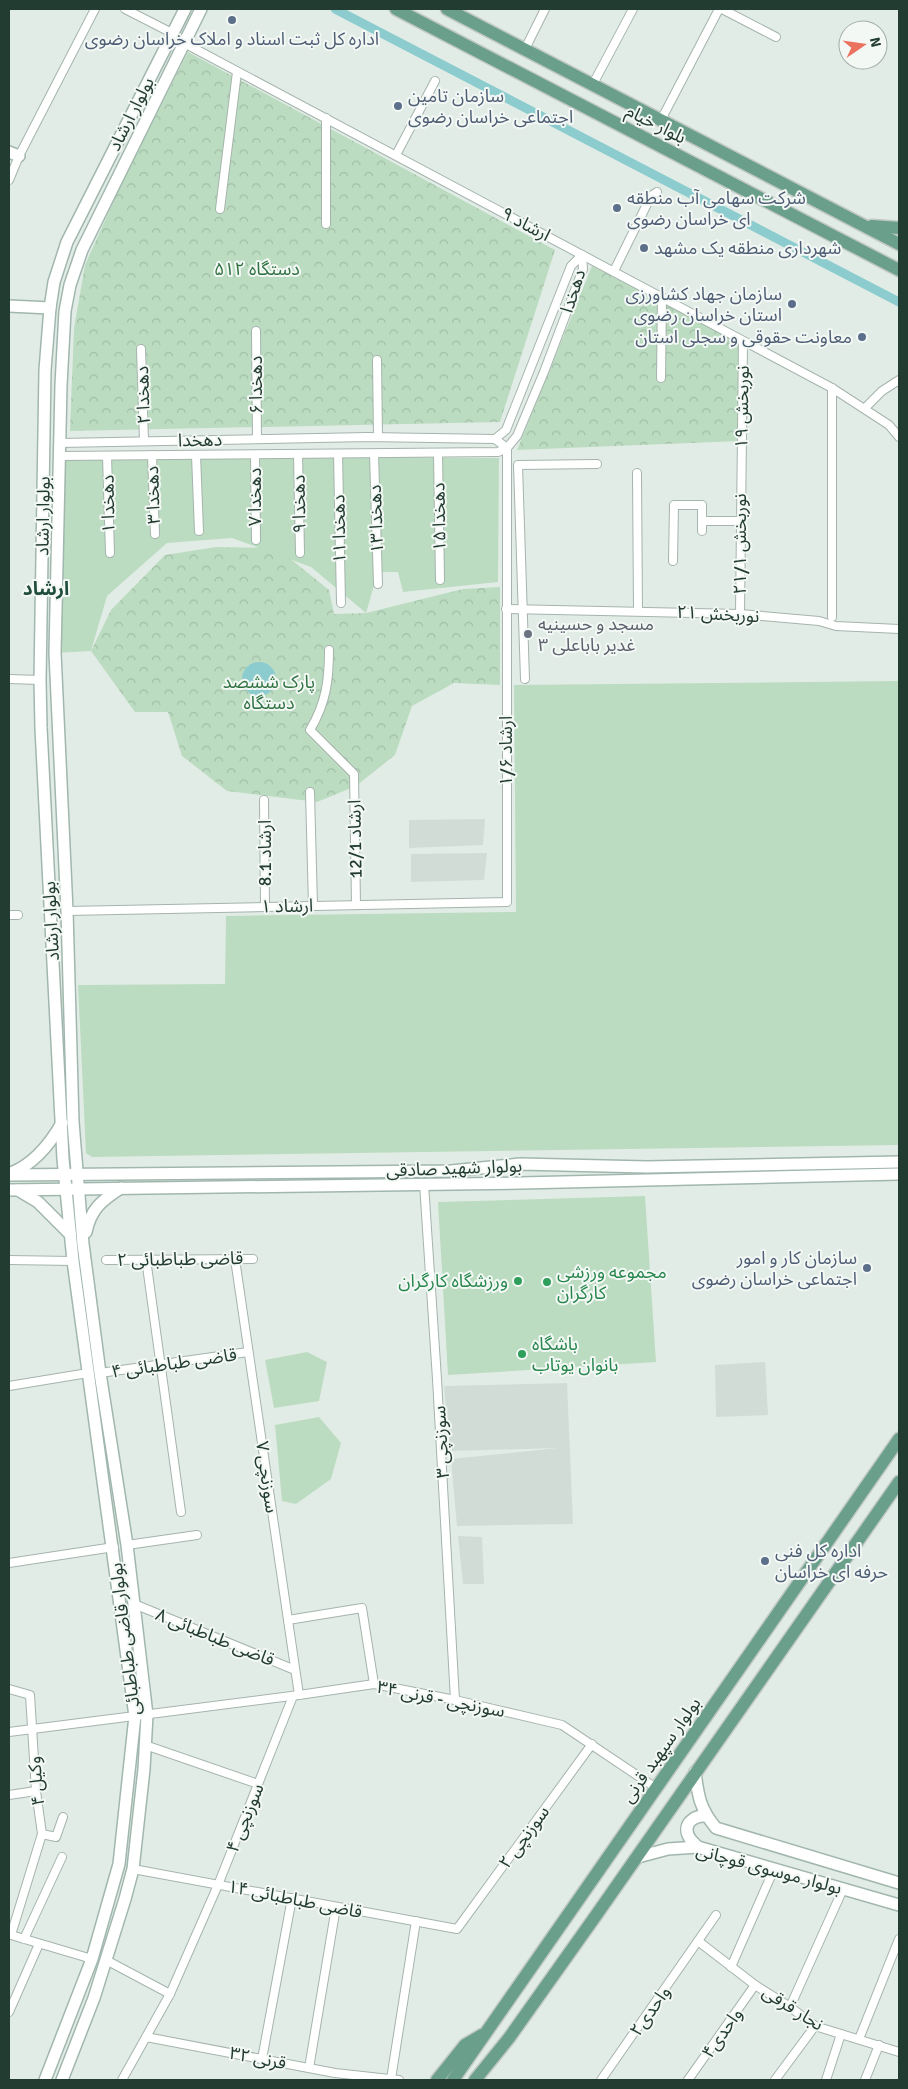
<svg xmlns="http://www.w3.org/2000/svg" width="908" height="2089" viewBox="0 0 908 2089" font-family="Signika,'Noto Sans Arabic',sans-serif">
<defs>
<pattern id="park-crowns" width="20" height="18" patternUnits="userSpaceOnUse" patternTransform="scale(1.25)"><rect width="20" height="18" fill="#bcdcc1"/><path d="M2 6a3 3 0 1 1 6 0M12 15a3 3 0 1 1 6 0" fill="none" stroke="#a1bea6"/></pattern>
</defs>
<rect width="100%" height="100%" fill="#e2ece6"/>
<g fill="#d0dcd5">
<path d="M485,819L483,845L409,848V820Z"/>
<path d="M487,853L484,880L411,882V854Z"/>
<path d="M765,1362L768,1415L716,1417L715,1365Z"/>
<path d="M567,1383L573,1524L457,1526L451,1459L558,1448L450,1451L444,1386Z"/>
<path d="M458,1536L482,1537L484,1584H463Z"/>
</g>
<g fill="#bcdcc1">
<path d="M60,456L499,458L498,582L403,592L398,572H378L366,613L311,567L232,538L167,543L107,596L91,651L55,653Z"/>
<path d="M899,681V1145L92,1157L86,1153L78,985L225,984L226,916L516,912L514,685Z"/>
<path d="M645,1196L656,1362L448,1375L438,1202Z"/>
<path d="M307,1352L327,1362L319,1401L274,1408L265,1360Z"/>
<path d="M319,1417L341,1443L331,1479L296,1504L282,1501L275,1425Z"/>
</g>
<g fill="url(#park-crowns)">
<path d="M188,52L555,250L500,422L70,431L74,328L85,265L119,189Z"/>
<path d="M592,266L740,342V441L517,450Z"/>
<path d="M216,547L277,548L329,590L334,614L366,613L463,589L500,587V685L454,683L412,706L395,755L356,786L317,802L227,791L182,756L168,712H135L91,651L111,610L165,555Z"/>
</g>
<circle fill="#8cccce" cx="259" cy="679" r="17"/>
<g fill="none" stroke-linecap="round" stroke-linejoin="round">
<path stroke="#8cccce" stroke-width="9" d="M335,9L899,302"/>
<defs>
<g id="street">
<path d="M125,9L172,33"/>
<path d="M722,9L776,37"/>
<path d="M184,43L832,388L889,425L899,437"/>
<path d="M525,49L545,9"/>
<path d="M593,84L633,9"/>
<path d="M661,120L719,9"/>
<path d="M396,155L435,81"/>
<path d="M9,180L19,156L95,9"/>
<path d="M220,209L237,72"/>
<path d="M326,224V118"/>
<path d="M614,271L651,196L657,192"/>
<path d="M256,331L257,439"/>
<path d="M141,349L144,441"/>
<path d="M377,360L378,437"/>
<path d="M661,378L662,297"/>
<path d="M832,388V617"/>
<path d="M865,408L882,391L899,380"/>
<path d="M60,443L368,437L495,439L506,430L571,266L582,255"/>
<path d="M438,453L440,580"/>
<path d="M338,454L341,603"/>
<path d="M374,454L378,584"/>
<path d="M152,455L155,534"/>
<path d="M196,455L199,531"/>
<path d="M255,455L256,540"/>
<path d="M298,455L300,553"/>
<path d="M60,456L498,452L507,448L517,436L544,372L583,269L582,255"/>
<path d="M107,456L110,553"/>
<path d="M637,473L638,611"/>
<path d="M702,521H741"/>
<path d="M673,561L674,505H702V531"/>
<path d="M506,609L740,614L819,621L836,626L899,629"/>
<path d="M740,614L743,341"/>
<path d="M329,650C329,681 326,703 310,730L354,774L356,905"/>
<path d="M9,679L40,680"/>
<path d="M525,679L518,465L597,464"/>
<path d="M310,792L313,906"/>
<path d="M264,800L265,907"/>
<path d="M67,911L507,902V448L495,439"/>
<path d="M9,915H18"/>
<path d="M424,1184L437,1379L455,1700"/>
<path d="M146,1259L181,1512"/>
<path d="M235,1259L299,1695"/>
<path d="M9,1260L73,1261"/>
<path d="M106,1260L253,1259"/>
<path d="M100,1373L248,1352"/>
<path d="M9,1386L88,1373"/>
<path d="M127,1545L197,1535"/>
<path d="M9,1563L114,1547"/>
<path d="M134,1604L295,1670"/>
<path d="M288,1620L362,1608L374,1684"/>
<path d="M9,1689L30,1695L36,1791L42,1834L11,1935L92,1959"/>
<path d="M9,1732L299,1695L374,1684L455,1700L562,1725L656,1788"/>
<path d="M145,1745L258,1784"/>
<path d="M9,1795L36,1791"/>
<path d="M42,1834L56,1837L63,1817"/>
<path d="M133,1869L457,1929L592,1744"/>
<path d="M24,1939L62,1857"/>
<path d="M698,1941L755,1985L790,2007L815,2026L899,2052"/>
<path d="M106,1960L170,1994"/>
<path d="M731,1967L774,1869"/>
<path d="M790,2007L843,1889"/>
<path d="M9,2012L39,1944"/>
<path d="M146,2037L335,2073L399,2080"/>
<path d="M859,2039L899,1939"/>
<path d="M262,2059L292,1898"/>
<path d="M309,2068L336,1907"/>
<path d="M391,2079L416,1921"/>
<path d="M122,2080L170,1994L218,1885L293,1696"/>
<path d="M601,2080L716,1915"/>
<path d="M688,2080L755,1985"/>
<path d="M775,2080L815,2026"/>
<path d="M826,2080L841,2034"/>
<path d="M865,2080L879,2045"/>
</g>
<g id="secondary">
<path d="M9,152L19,156"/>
<path d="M9,306L50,308"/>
<path d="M11,1173C34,1164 50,1144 62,1123"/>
<path d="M9,1175L451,1171L520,1164L647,1167L899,1162"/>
<path d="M9,1190L521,1183L899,1174"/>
<path d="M18,1190L38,1202L70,1234"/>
<path d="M86,1232C91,1209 101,1201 121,1188"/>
<path d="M695,1772C698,1796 700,1809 716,1828L899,1883"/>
<path d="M698,1847C695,1844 691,1841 689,1837C682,1824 694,1815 706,1816"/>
<path d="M638,1857L668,1849L698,1847L899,1905"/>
<path d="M45,2080L92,1959L119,1864L135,1716L73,1261L63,1159L41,728L40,680L45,370L50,308L54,282L67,242L185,9"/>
<path d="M62,2080L94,1998L125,1899L133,1869L144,1769L147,1715L127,1545L100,1373L83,1244L73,1122L67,911L55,653L61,385L65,311L70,285L82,250L201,9"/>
</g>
<g id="primary">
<path d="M396,9L899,270"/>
<path d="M447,9L899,244"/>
<path d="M872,226L899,228"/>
<path d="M437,2080L465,2045L482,2035"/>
<path d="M453,2080L899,1439"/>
<path d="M475,2080L509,2038L597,1914L899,1482"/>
</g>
</defs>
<use href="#street" stroke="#a5b4ac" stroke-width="10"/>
<use href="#secondary" stroke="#a1b7ad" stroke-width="14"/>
<use href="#primary" stroke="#c1c8c6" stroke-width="15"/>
<use href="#street" stroke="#fff" stroke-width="8"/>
<use href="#secondary" stroke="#fff" stroke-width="11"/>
<use href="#primary" stroke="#699f8b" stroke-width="12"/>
</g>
<g fill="#5c6f8a" stroke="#f3f8f5" stroke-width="2">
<circle cx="232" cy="20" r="5"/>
<circle cx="398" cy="106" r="5"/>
<circle cx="617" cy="208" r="5"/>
<circle cx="644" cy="248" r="5"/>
<circle cx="792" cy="304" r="5"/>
<circle cx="862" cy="337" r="5"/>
<circle cx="867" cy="1268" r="5"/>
<circle cx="765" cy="1561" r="5"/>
</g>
<circle fill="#6b7280" stroke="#f3f8f5" stroke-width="2" cx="528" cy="634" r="5"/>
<g fill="#2e9e5b" stroke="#f3f8f5" stroke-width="2">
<circle cx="518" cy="1281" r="5"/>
<circle cx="547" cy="1282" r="5"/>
<circle cx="522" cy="1354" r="5"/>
</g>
<g text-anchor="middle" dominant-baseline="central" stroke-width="4" stroke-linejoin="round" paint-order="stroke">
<g font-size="18" fill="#4e5e75" stroke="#f3f8f5" text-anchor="start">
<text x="232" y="39" text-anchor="middle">اداره کل ثبت اسناد و املاک خراسان رضوی</text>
<text x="408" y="96">سازمان تامین<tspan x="408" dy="21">اجتماعی خراسان رضوی</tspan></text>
<text x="627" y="198">شرکت سهامی آب منطقه<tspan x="627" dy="21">ای خراسان رضوی</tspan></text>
<text x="654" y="248">شهرداری منطقه یک مشهد</text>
<text x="782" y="294" text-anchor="end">سازمان جهاد کشاورزی<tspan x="782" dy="21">استان خراسان رضوی</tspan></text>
<text x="852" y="337" text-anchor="end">معاونت حقوقی و سجلی استان</text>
<text x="857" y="1258" text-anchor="end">سازمان کار و امور<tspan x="857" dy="21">اجتماعی خراسان رضوی</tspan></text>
<text x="775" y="1551">اداره کل فنی<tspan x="775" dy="21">حرفه ای خراسان</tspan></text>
</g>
<g font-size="18" fill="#233c32" stroke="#f3f8f5">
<text transform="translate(131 114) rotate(-63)">بولوار ارشاد</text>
<text transform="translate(656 124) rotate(27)">بلوار خیام</text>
<text transform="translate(526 224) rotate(28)">ارشاد ۹</text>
<text transform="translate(573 291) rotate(-72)">دهخدا</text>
<text transform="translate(256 385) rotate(-90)">دهخدا ۶</text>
<text transform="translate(143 395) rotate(-92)">دهخدا ۲</text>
<text transform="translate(742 407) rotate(-89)">نوربخش ۱۹</text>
<text transform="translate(200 440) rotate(-1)">دهخدا</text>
<text transform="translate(153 495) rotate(-92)">دهخدا ۳</text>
<text transform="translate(255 497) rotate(-90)">دهخدا ۷</text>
<text transform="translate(108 504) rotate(-91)">دهخدا ۱</text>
<text transform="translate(299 504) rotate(-91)">دهخدا ۹</text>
<text transform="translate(43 516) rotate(-89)">بولوار ارشاد</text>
<text transform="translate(439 517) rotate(-91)">دهخدا ۱۵</text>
<text transform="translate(376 519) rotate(-92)">دهخدا ۱۳</text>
<text transform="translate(339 529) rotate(-91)">دهخدا ۱۱</text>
<text transform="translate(740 544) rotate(-90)">نوربخش ۲۱/۱</text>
<text transform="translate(718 614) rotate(3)">نوربخش ۲۱</text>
<text transform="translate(506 751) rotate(-90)">ارشاد ۱/۶</text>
<text transform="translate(355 839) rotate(-91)">ارشاد 12/1</text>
<text transform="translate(265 853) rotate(-90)">ارشاد 8.1</text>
<text transform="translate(287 906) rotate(-1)">ارشاد ۱</text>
<text transform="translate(51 921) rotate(-93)">بولوار ارشاد</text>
<text transform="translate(454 1168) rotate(-2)">بولوار شهید صادقی</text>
<text transform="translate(180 1259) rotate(-1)">قاضی طباطبائی ۲</text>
<text transform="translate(174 1363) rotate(-8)">قاضی طباطبائی ۴</text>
<text transform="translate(441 1442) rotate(-93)">سوزنچی ۳</text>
<text transform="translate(267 1477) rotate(82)">سوزنچی ۷</text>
<text transform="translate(215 1637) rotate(22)">قاضی طباطبائی ۸</text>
<text transform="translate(125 1639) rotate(-97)">بولوار قاضی طباطبائی</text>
<text transform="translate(441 1699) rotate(11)">سوزنچی - قرنی ۳۴</text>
<text transform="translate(661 1750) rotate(-55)">بولوار سپهبد قرنی</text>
<text transform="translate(36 1781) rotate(-95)">وکيل ۴</text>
<text transform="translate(245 1818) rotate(-68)">سوزنچی ۴</text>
<text transform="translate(524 1837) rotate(-54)">سوزنچی ۲</text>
<text transform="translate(769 1869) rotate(15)">بولوار موسوی قوچانی</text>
<text transform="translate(295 1899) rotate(11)">قاضی طباطبائی ۱۴</text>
<text transform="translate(793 2008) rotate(32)">نجار قرقی</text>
<text transform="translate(650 2011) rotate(-55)">واحدی۲</text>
<text transform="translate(722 2033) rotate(-55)">واحدی۴</text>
<text transform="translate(258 2058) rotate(11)">قرنی ۳۲</text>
</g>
<g font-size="18" fill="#2f7141" stroke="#f3f8f5">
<text x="257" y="269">۵۱۲ دستگاه</text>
<text x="269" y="682">پارک‌ ششصد<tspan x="269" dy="21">دستگاه</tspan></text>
</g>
<g font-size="18" fill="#5b616d" stroke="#f3f8f5" text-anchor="start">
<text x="538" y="624">مسجد و حسینیه<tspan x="538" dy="21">غدیر باباعلی ۳</tspan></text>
</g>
<g font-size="18" fill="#27864d" stroke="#f3f8f5" text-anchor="start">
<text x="557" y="1272">مجموعه ورزشی<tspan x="557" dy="21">کارگران</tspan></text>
<text x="508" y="1281" text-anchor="end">ورزشگاه کارگران</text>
<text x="532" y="1344">باشگاه<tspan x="532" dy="21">بانوان یوتاب</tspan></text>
</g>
<g font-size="19" font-weight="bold" fill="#204d3d" stroke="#f3f8f5">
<text x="46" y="589">ارشاد</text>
</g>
</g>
<rect width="908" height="2089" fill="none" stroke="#233c32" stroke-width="20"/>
<g transform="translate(863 45) rotate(77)"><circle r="24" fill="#f3f8f5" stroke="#a0ada7"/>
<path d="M0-4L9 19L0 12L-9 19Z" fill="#ec7260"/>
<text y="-8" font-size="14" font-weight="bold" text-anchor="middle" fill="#233c32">N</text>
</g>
</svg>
